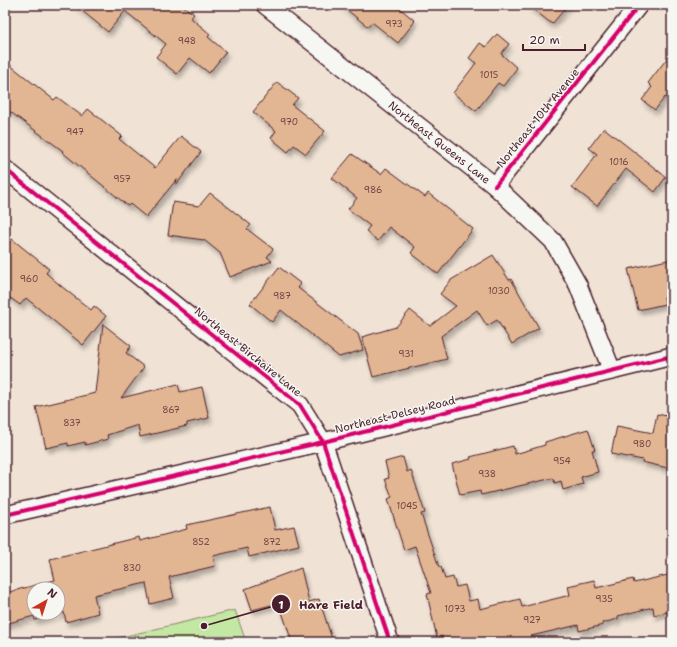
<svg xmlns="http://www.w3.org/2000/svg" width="677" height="647" viewBox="0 0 677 647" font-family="'Shantell Sans',sans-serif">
<defs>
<filter id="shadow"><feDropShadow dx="2.5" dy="4.5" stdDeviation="2" flood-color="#0004"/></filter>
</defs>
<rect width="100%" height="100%" fill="#f0e3d5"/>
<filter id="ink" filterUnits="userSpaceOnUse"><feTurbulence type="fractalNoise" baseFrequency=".025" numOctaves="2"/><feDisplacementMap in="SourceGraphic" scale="8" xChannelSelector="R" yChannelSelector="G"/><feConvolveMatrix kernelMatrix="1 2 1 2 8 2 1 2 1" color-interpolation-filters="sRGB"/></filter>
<g filter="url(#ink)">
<path fill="#c3e8a3" stroke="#868467" d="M235,610L246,642H101Z"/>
<g fill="#e2b692" stroke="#4a1f2b" fill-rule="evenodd" filter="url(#shadow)">
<path d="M75,5H182L194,14L191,18L210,34L208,37L226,52L209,73L190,58L177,74L156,57L166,44L125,11L108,32Z"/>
<path d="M341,5H396L415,21L398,43L372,22L368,27Z"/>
<path d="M528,5H568L552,24Z"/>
<path d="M497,34L509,44L501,54L517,68L503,86L498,83L476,111L453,93L476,63L469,58L480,43L486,47Z"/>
<path d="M672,52V102L665,97L655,110L642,100L652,87L648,83Z"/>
<path d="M5,61L54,100L57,97L82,116L88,109L122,136L119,139L155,168L181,136L201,152L176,185L177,179L146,217L130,204L128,206L62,152L63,151L5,108Z"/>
<path d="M277,82L298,98L292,105L325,131L306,154L294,145L288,152L271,138L276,131L253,112Z"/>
<path d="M604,128L666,177L655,192L626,169L597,206L572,187L597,154L589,148Z"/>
<path d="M352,154L381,174L386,168L425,197L428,193L473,229L438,274L411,253L415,247L389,227L378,241L366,231L370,226L348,209L357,198L332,178Z"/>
<path d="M210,193L251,225L247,229L273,249L267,257L272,261L230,277L220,253L204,240L168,235L173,202L199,206Z"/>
<path d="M12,239L49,269L46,273L61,286L91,310L94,306L106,316L83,345L26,298L20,305L5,294V248Z"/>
<path d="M493,255L509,280L511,279L539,328L512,344L497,320L487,326L477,310L441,336L447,359L373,377L362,337L396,327L410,310L430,326L456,306L440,294L451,280Z"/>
<path d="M672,259V295L664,297L665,304L638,310L628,269Z"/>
<path d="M279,267L301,284L298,288L358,334L363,350L339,357L281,310L272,322L250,304Z"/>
<path d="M103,324L131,346L126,353L144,367L121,398L178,384L180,392L202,387L209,418L187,423V426L140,437L138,425L107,435L108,439L85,445V442L68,446V443L46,448L36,407L95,393Z"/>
<path d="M657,414L672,417V469L642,462L643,460L611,454L617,426L653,433Z"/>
<path d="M588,429L595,450H592L598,472L581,477L583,484L563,490L561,481L555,483L553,478L481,495L480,491L460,495L452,464L471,459L470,457L513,446L515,454L545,445V442Z"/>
<path d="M403,457L407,472L411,470L425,513L421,514L439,567H441L445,579L453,577L456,587L465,585L469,601L478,599L480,609L520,599L522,607L570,595L568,586L594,580L596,588L633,579L634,583L672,574V611L654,615L653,607L618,616V619L602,623L603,625L579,631L578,625L531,636L533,642H444L442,636L437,638L427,594L431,593L415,546L404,550L388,499L392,497L385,479L389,478L385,462Z"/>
<path d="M270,507L275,530L294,526L299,545L249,557L247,548L213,556L215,566L169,577L174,598L150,604L146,583L94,595L98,613L66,622L64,612L35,620L34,616L5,624V593L55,580L50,559L139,537L140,541L187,529L186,525ZM34,589H58V613H34Z"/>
<path d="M301,568L309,602L319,599L333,642H292L279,603L252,610L245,589Z"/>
</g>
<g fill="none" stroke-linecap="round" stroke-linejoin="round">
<defs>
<g id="minor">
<path id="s1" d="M265,5L495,186L553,241L578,285L612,371"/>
<path d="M5,169L300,405L323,442L390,642"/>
<path d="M495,186L639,5"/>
<path d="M5,515L323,442L672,356"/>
</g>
</defs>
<use href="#minor" stroke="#4a1f2b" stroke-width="20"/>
<use href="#minor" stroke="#f6f6f2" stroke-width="17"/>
<defs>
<g id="cycleway">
<path d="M5,169L300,405L323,442L390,642"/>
<path d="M495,186L639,5"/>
<path d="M5,515L323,442L672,356"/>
</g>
</defs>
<use href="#cycleway" stroke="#f6f6f2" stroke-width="6"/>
<use href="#cycleway" stroke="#d6006c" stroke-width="4"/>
</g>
</g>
<g text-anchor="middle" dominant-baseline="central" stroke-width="3" stroke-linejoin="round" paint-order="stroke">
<g font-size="9" fill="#704545">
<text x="394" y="24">973</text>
<text x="187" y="41">948</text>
<text x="489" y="75">1015</text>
<text x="289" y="122">970</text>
<text x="75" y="132">947</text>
<text x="619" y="162">1016</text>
<text x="122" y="179">957</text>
<text x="373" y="190">986</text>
<text x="29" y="279">960</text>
<text x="499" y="291">1030</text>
<text x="282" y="296">987</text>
<text x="406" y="354">931</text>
<text x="171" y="410">867</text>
<text x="72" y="423">837</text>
<text x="642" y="444">980</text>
<text x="562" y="461">954</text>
<text x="487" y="474">938</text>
<text x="407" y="506">1045</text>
<text x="201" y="542">852</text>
<text x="272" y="542">872</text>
<text x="132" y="568">830</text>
<text x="604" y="599">935</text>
<text x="455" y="609">1073</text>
<text x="532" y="620">927</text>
</g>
<g font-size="11" fill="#4a1f2b" stroke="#f6f6f2">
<text transform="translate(538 118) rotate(-51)">Northeast 10th Avenue</text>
<text stroke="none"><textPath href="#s1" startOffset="222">Northeast Queens Lane</textPath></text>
<text transform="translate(248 352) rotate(39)">Northeast Birchaire Lane</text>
<text transform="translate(395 415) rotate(-14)">Northeast Delsey Road</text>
</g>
</g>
<path fill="none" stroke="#4a1f2b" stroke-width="1.5" d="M204 626L281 604"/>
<g fill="#4a1f2b" stroke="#f6f6f2" stroke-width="1.5">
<circle cx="204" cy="626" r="4"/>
<circle cx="281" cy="604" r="10"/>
</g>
<g font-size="12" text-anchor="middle" font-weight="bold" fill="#fff">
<text x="281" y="609">1</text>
</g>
<g font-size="12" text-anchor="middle" font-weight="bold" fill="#4a1f2b" stroke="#f6f6f2" stroke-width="3" stroke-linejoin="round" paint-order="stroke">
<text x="331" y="609">Hare Field</text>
</g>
<rect width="677" height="647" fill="none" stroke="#f6f6f2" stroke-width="20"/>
<rect x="10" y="10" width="657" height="627" fill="none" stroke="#4a1f2b" stroke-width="1.5" filter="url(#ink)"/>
<g transform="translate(46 601) rotate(39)"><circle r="19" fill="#f6f6f2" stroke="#b1a0a2"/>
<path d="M0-3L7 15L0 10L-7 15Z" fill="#c8321e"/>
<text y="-6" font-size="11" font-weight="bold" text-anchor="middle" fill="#4a1f2b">N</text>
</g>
<path d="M523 44v6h62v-6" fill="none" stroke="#4a1f2b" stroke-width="2"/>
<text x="529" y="44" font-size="12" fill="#4a1f2b" stroke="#f6f6f2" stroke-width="3" paint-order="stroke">20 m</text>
</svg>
